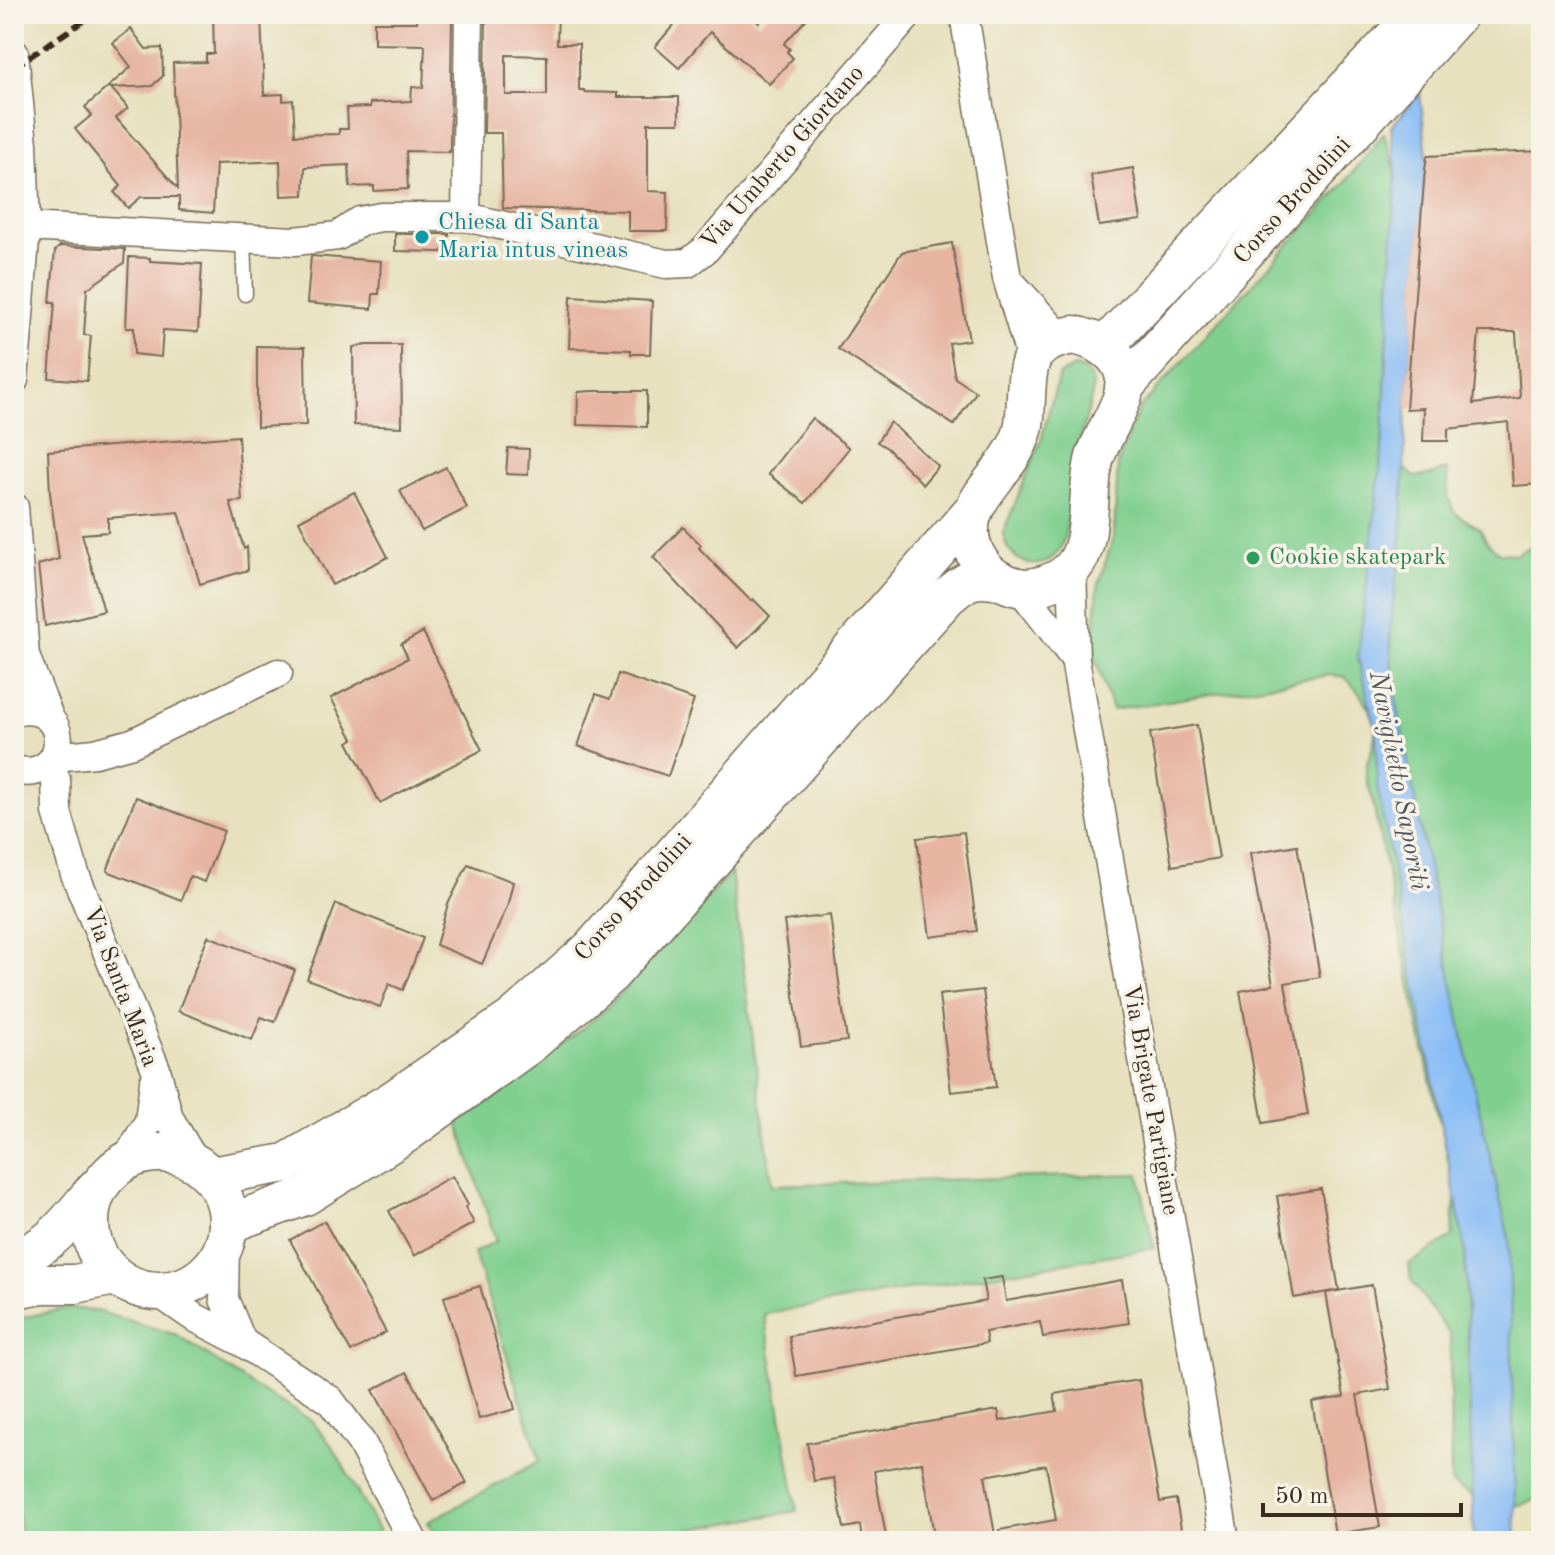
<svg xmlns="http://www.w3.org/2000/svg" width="1555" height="1555" viewBox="0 0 1555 1555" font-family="'Old Standard TT',serif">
<rect width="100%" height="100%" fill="#f7f3e8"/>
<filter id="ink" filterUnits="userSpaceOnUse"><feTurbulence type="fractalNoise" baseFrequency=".0125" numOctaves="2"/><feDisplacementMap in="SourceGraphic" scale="16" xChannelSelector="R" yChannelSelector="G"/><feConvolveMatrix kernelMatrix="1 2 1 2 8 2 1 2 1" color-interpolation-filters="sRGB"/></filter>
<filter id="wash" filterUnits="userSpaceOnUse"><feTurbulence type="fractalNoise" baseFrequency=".006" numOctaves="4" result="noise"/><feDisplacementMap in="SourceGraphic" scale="32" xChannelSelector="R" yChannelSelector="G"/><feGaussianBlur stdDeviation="1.8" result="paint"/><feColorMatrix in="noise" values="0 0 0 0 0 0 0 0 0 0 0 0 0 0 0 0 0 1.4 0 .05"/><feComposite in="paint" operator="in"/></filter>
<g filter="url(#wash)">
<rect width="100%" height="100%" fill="#e7e1bf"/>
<g fill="#80cf8f" stroke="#5e7c56" stroke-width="2">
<path d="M1384,133L1396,173L1382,451L1415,477L1431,475L1447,469L1448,496L1454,512L1481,530L1487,542L1499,553L1516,554L1541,541V1494C1515,1518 1477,1501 1451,1483L1450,1335L1411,1280L1409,1264L1452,1237L1456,1187L1434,1098L1371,794C1358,759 1374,761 1375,732C1376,710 1359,692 1345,677L1331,675L1112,710L1093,652L1098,586L1114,535L1118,462L1139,409L1342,186Z"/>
<path d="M1075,367C1087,370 1093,376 1093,388C1089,413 1080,437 1074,461C1067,487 1072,526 1060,548C1044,577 1007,564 1003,533L1041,440L1059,375Z"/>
<path d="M731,872L772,1185L1139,1174L1154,1248L764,1314L797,1511L622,1541H441L428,1522L540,1461L474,1253L496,1241L458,1123L502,1093L605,1010Z"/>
<path d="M69,1308L97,1311L177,1335L256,1388L311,1420L333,1447L384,1541H23L14,1500V1319Z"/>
</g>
<path fill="#87bcf6" stroke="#61738a" stroke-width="2" d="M1420,93L1427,156L1406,409L1402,529L1390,632L1392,678L1424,847L1473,1083L1509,1239L1516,1541H1474L1465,1249L1377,786L1376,730L1358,658L1382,451L1396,173L1391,127Z"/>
<g id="blocks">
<g fill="#e6b4a1" fill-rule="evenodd">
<path d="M213,14H261L264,95L283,94V101L293,100L295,135L339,134V129H348L347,108L370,107V103L411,101L412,87L423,88L425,45L374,44V22H417V14H452L450,152L406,151L408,189L374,191V186L350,187L349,165L305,167L304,195L281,196L280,161L216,164L213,213L179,210V197H141L128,208L114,192L121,186L75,129L92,115L85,107L131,67L113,43L131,29L146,49L162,48L163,76L152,86L111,88L128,108L116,118L178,189L173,63L206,62V54H214Z"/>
<path d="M486,14H558L557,44H579V90H584V92L618,93V97H679V123H648V191L668,192L667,231H628V211L503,208L501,133H484ZM506,55L547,56V95H506Z"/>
<path d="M683,14H748L759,23L768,14H811L784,44L790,49L787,52L793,58L769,84L710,32L679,68L655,47Z"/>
<path d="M1541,151V484L1513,486L1508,422L1448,429V441H1423L1424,408L1406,409L1425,169L1427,156ZM1479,332H1516L1520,398L1473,404Z"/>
<path d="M1133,168L1141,220L1099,226L1091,175Z"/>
<path d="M395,234H449V243L441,252L395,251Z"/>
<path d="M952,243L969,340L949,343L955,378L976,392L954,425L838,349L902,252Z"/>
<path d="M60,246L125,249L124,263L87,289L84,335L91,336L87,381L49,378L55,302H50L55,251Z"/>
<path d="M311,256L381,261L379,294H373L372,309L307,303Z"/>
<path d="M129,257L150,258V261L202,264L198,332L163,330L161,357L134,354V328H126Z"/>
<path d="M571,296L652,301L650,354H631V350L569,348Z"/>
<path d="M367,345H401L402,427L354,425L353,347Z"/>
<path d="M257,346L305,347L306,425L257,427Z"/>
<path d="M593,391H647V427L577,425L578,392Z"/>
<path d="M812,418L849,448L805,503L768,474Z"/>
<path d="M890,422L938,466L923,484L887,448L877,442Z"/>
<path d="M238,436L242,501L230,502L244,549L247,547L248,570L200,584L179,512L108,518V532L82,534L104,611L45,626L38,565L59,559L50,493L48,451Z"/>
<path d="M508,448L529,449L528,475L506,474Z"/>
<path d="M446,467L467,508L422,531L400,491Z"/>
<path d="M354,492L388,557L332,585L299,521Z"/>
<path d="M683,527L701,545L699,548L719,569L751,601L753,599L770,616L738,648L653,557Z"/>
<path d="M423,632L482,750L380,803L348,742L353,739L331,698L408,658L401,644Z"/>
<path d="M618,674L694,700L668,776L578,746L596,694L610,699Z"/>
<path d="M1197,725L1219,858L1172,866L1150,733Z"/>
<path d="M136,797L224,831L204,882L190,876L181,900L107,871Z"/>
<path d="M964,832L977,931L930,937L917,838Z"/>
<path d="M1297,845L1320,977L1285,983L1308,1115L1263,1123L1240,991L1273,985L1250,853Z"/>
<path d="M468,864L513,882L507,907L482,964L436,945L448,904Z"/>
<path d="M336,904L423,938L403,990L389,984L380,1007L307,979Z"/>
<path d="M830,915L847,1041L801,1047L784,921Z"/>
<path d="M208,936L295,970L275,1022L261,1017L252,1040L178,1011Z"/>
<path d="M983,990L996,1087L951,1092L939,995Z"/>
<path d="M452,1176L468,1205L465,1207L474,1223L414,1256L389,1211Z"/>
<path d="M1321,1189L1339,1290L1294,1298L1277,1196Z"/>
<path d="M324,1221L386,1332L351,1352L290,1240Z"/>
<path d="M1002,1277L1006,1301L1122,1280L1129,1323L1043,1337L1040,1322L985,1332L987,1343L796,1376L789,1336L986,1301L982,1280Z"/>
<path d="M1372,1285L1390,1389L1357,1395L1380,1527L1335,1534L1312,1402L1344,1397L1326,1293Z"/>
<path d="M480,1286L515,1409L479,1419L444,1297Z"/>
<path d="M407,1372L467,1483L433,1501L373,1390Z"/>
<path d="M1139,1380L1160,1502L1176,1499L1183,1541H1000L999,1530L1056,1520L1046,1465L985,1476L996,1541H935L922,1462L874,1471L887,1541H862L860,1525L844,1528L834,1478L814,1481L807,1443L998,1410L1000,1421L1057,1411L1054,1394Z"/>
</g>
</g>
</g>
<g filter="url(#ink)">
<use href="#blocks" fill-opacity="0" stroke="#776a56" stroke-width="2"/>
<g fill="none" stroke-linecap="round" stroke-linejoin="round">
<defs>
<path id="service" d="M243,239L245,294"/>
<g id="minor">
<path d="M964,14L1007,278L1032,362"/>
<path d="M14,53L23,144L26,227L14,380"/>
<path d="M466,217L469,14"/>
<path d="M26,227L295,241L338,236L360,221L381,217H466L666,264L688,263L705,250L909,14"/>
<path d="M1013,285L1060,337"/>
<path d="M14,507L25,656L49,717"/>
<path d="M1072,569L1075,659L1225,1541"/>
<path d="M1019,587L1075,659"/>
<path d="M14,691L25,656"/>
<path d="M14,712C73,697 72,785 14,770"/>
<path d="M54,757L95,753L132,743L278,673"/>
<path d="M50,763L56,780L57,812L75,874L156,1069L169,1118L195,1162"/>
<path d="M126,1160L149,1121L154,1082"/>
<path d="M225,1244L224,1299L242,1342"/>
<path d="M156,1291L192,1316L242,1342L330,1400L361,1442L413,1541"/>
</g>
<g id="secondary">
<path d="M1073,335C1095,339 1122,353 1125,379C1128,398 1102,436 1095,457C1081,508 1105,574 1035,587C1019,591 996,581 985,569C973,554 967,539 971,519C977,492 1010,467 1021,436C1030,413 1021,372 1035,353C1045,341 1059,338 1073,335Z"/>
<path d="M1104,347L1416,14"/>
<path d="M1124,387L1459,14"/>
<circle cx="159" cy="1222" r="69"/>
<path d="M211,1176L286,1163L390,1102L513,1018L591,949L974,509"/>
<path d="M228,1224L305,1196L405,1134L530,1044L611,974L947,597C968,579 973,576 1001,581"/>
<path d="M14,1257C50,1251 74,1213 96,1188"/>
<path d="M14,1289L42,1284H75L115,1276"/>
</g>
</defs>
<use href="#service" stroke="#776a56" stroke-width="17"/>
<use href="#minor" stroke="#776a56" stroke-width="31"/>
<use href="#secondary" stroke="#776a56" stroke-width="41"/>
<use href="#service" stroke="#fff" stroke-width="14"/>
<use href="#minor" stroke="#fff" stroke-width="28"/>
<use href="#secondary" stroke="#fff" stroke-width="38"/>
<path stroke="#3b2a1e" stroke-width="6" stroke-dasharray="12 6" stroke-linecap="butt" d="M14,67L94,14"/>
</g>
</g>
<circle fill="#0f9aa8" stroke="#f7f3e8" stroke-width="3" cx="422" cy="237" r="8"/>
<circle fill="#2e9e5b" stroke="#f7f3e8" stroke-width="3" cx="1253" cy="558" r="8"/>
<g text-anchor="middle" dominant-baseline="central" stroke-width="7" stroke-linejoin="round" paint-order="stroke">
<g font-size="24" fill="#3b2a1e" stroke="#f7f3e8">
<text transform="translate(783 158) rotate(-49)">Via Umberto Giordano</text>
<text transform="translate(1293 201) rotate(-48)">Corso Brodolini</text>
<text transform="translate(634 898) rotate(-48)">Corso Brodolini</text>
<text transform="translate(120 987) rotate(69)">Via Santa Maria</text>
<text transform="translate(1150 1100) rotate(80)">Via Brigate Partigiane</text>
</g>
<g font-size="24" fill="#0d838f" stroke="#f7f3e8" text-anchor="start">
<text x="438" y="223">Chiesa di Santa<tspan x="438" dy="28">Maria intus vineas</tspan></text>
</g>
<g font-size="24" fill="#27864d" stroke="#f7f3e8" text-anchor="start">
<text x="1269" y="558">Cookie skatepark</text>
</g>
<g font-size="26" font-style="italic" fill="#52565f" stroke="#f7f3e8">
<text transform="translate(1398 781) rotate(79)">Naviglietto Saporiti</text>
</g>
</g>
<rect width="1555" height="1555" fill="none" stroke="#f7f3e8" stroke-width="48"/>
<path d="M1263 1503v12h198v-12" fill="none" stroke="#3b2a1e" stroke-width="4"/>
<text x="1275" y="1503" font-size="24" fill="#3b2a1e" stroke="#f7f3e8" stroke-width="6" paint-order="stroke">50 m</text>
</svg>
